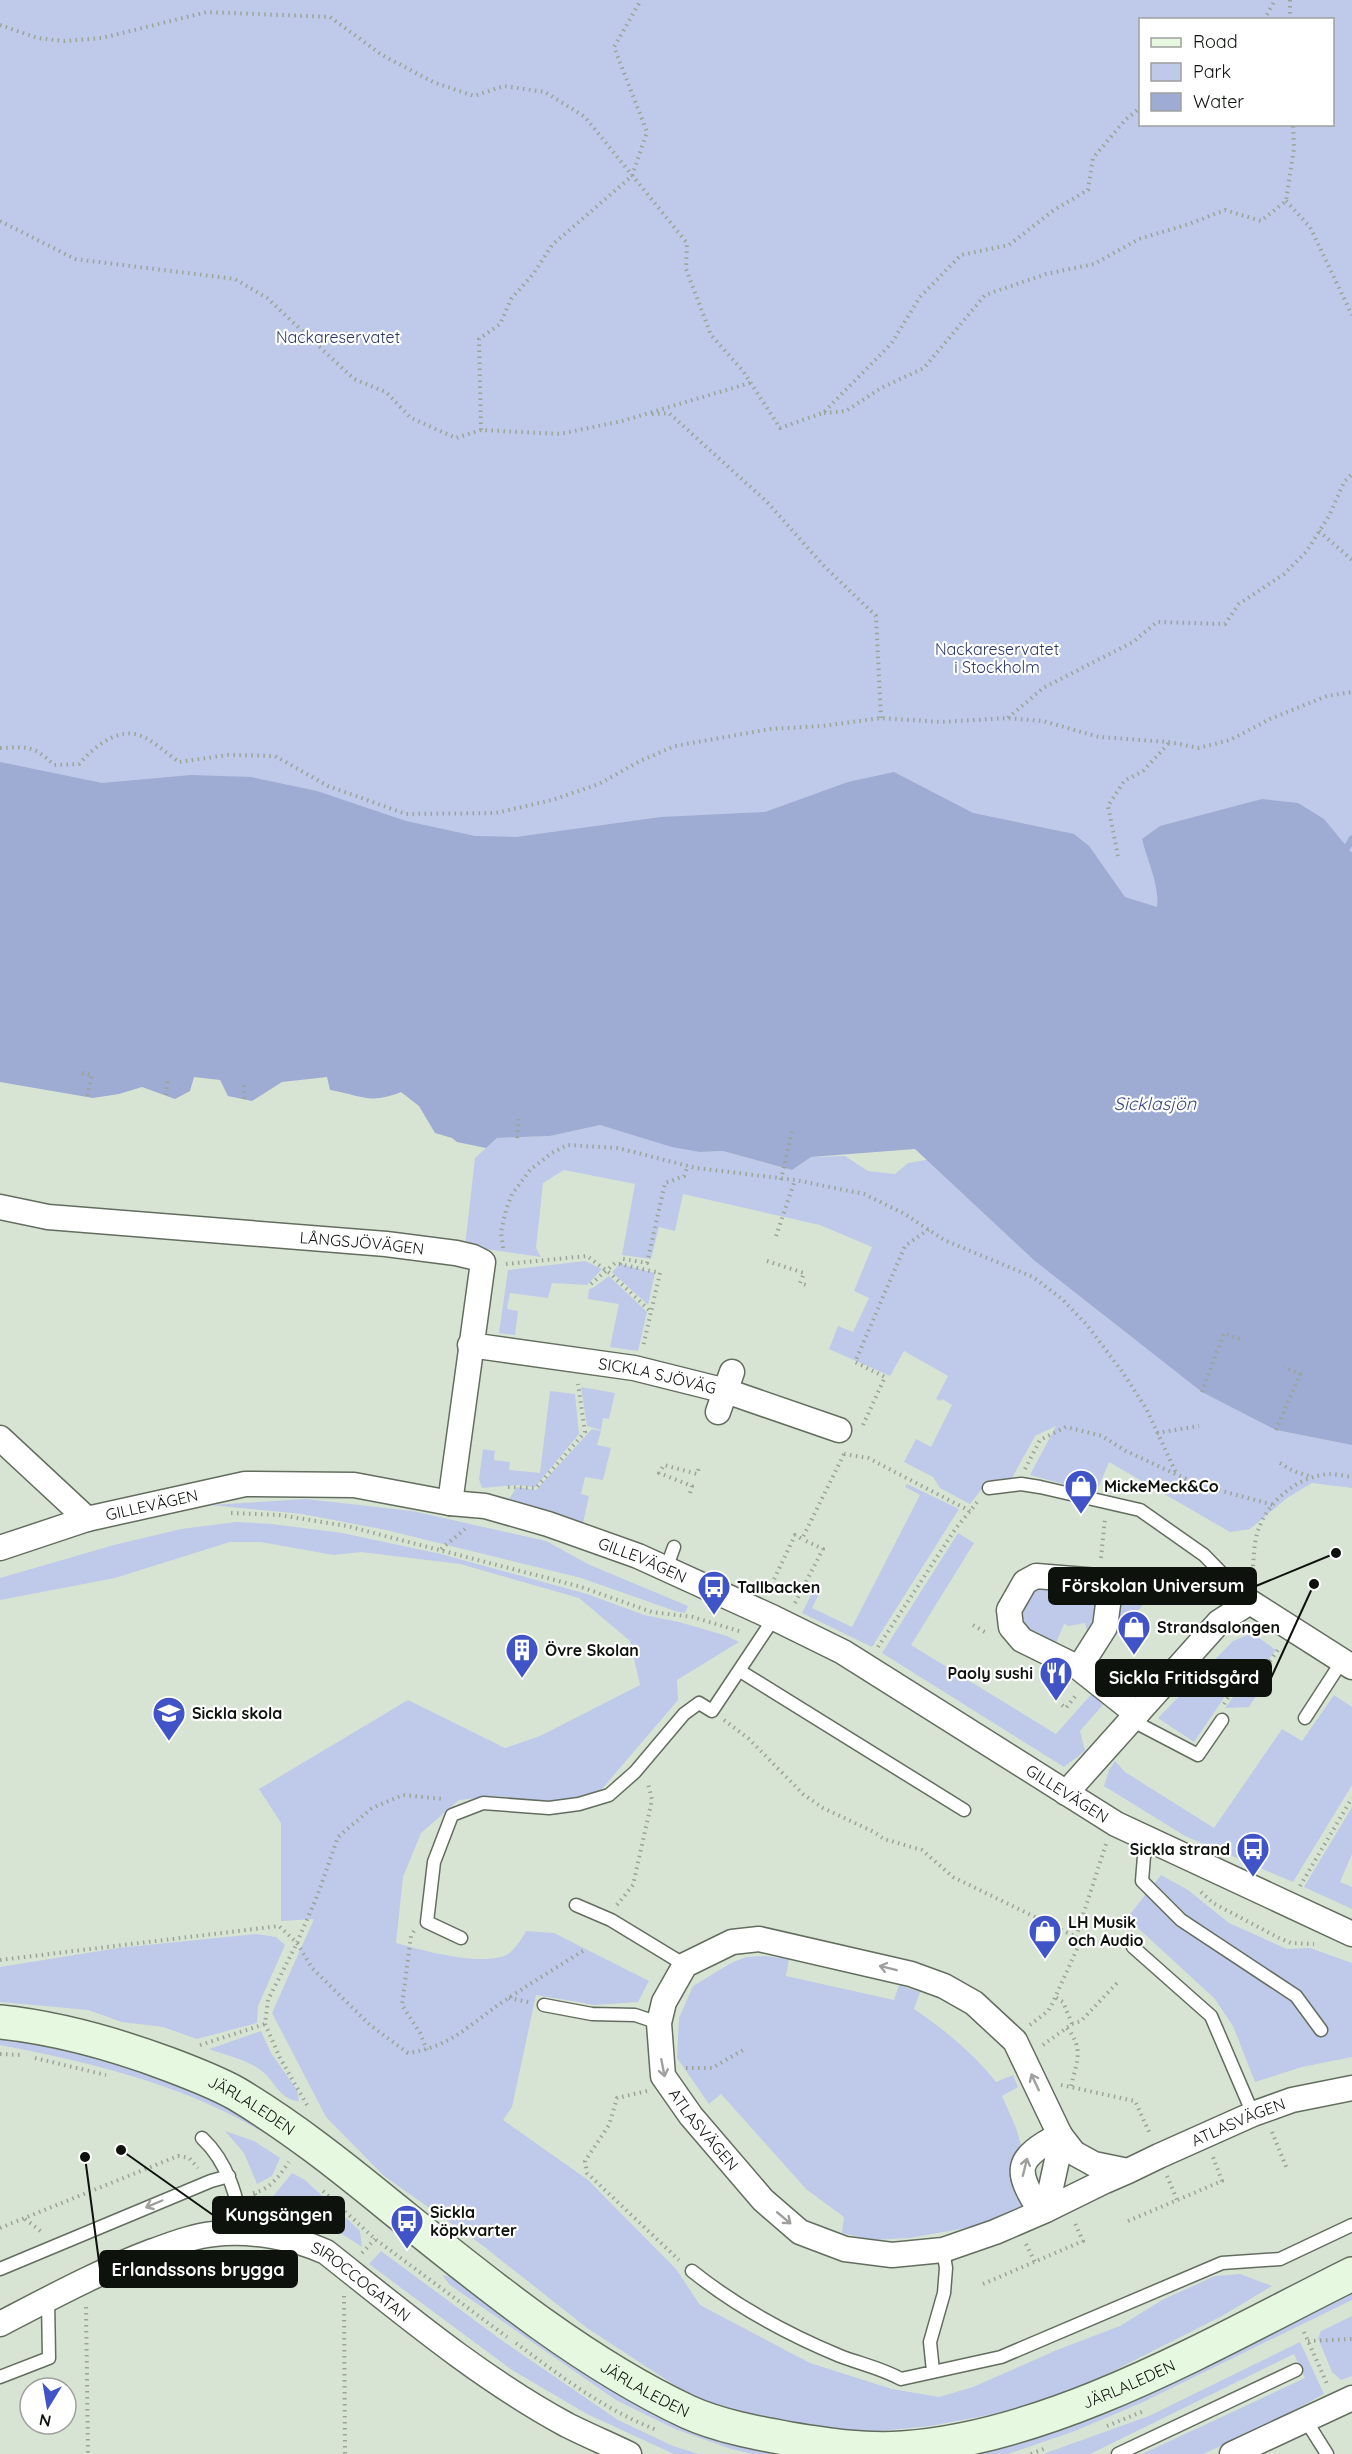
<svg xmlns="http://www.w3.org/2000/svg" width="1352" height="2454" font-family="Quicksand,sans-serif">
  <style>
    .green { fill: #bfc9e9; fill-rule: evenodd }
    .water { fill: #9eabd3 }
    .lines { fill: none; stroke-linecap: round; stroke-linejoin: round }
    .stream { stroke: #9eabd3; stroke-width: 7 }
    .service-casing { stroke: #636d5f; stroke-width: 15 }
    .minor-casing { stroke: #636d5f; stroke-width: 27 }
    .secondary-casing { stroke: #636d5f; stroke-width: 36 }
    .path { stroke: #9ba497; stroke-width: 4; stroke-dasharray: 1.5 4.5; stroke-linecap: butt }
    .service { stroke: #fff; stroke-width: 12 }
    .minor { stroke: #fff; stroke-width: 24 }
    .secondary { stroke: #e7f8e0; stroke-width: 33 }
    .oneway { stroke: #9fa09e }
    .labels { text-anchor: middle; stroke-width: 4.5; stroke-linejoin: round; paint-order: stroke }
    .park-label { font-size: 16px; fill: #293669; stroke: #fff }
    .street-label { font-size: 16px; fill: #0e120d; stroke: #fff }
    .poi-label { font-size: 16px; font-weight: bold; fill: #0e120d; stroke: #fff; text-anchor: start }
    .water-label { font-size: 18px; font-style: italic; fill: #3a487d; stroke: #fff }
    .leader { fill: none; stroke: #0e120d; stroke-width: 2 }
    .callout-dot { fill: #0e120d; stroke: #fff; stroke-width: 2 }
    .callout { fill: #0e120d; stroke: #0e120d; stroke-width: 2 }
    .callout-label { font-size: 18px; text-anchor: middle; font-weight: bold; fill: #fff }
  </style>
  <rect width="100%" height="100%" fill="#d8e4d3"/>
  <!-- green -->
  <path class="green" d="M0,0H1352V1196L0,909ZM1140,20H1332V124H1140Z
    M600,1125L700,1152L723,1151L792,1170L811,1157L845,1156L868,1171L895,1174L908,1163L937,1158L1276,1430L1352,1445V1488L1312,1483L1287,1498L1250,1529L1230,1532L1109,1462L1096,1493L1030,1475L1056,1426L1035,1436L1012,1478L988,1481L970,1504L940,1488L933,1477L904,1462L916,1439L931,1447L952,1405L942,1399L941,1401L936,1399L948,1376L904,1351L890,1376L829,1349L838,1326L853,1332L869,1298L854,1291L872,1247L820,1225L683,1194L675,1231L659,1227L651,1259L622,1255L635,1184L564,1170L543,1183L536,1248L541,1257L465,1246L475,1158L497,1138L550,1136Z
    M585,1261L602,1269L587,1285L552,1283L548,1298L510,1293L507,1309L518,1311L515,1335L499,1333L508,1270Z
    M620,1264L655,1273L648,1305L612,1272Z
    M609,1276L647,1312L638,1351L610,1347L619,1304L588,1299L589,1289L593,1288Z
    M581,1387L615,1393L609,1419L603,1418L601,1430L587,1426Z
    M550,1391L575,1394L579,1434L535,1487L516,1485L482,1488L479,1479L483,1449L495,1451L494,1460L510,1462L509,1470L540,1473Z
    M592,1429L601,1431L597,1445L611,1448L603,1480L585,1477L581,1494L589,1496L583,1523L509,1499L517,1487L536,1490Z
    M907,1484L959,1509L872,1647L802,1613L814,1589L820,1592L812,1608L852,1627L920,1495L905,1487Z
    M306,1499L412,1511L546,1541L590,1565L688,1606L685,1613L675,1611L581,1578L386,1530L302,1514L210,1505Z
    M236,1522L272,1524L342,1533L441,1554L587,1594L644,1615L679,1622L727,1636L739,1642L677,1680L678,1700L601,1790L566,1803L520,1800L498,1796L459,1800L421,1833L403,1877L396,1943C426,1951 470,1964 501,1957C512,1955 521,1940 526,1931L554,1933L649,1981L638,2002L595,2005L536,1995L512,2107L503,2120L588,2180L676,2269L700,2305L810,2363L892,2389L939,2397L973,2387L1057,2350L1120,2326L1162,2300L1215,2276L1240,2274L1272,2286L1222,2316L1048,2404L930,2426L858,2433L752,2419L685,2392L587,2328L482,2245L384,2176L326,2117L272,2013L314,1919L281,1921V1823L259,1789L408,1700L505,1748L540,1736L640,1685L630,1641L579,1598L460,1564L361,1552L334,1555L260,1542H230L115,1578L0,1600V1578L114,1545L181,1529Z
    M958,1533L974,1543L911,1645L1056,1734L1096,1689L1108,1699L1080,1731L1085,1751L1064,1767L882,1653Z
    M1058,1583L1100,1595L1096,1621L1089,1630H1087L1085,1623L1069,1626L1064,1624L1056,1643L1048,1646L1023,1631L1020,1605L1031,1589Z
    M1148,1586L1156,1589L1121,1631L1111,1623C1118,1602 1127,1592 1148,1586Z
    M1252,1633L1276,1650L1259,1672L1226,1695L1194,1742L1158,1718L1233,1641Z
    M1265,1672L1269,1676L1249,1707L1225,1708L1234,1696Z
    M1334,1695L1352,1707V1785L1293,1882L1185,1836L1104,1786L1109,1770L1115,1761L1125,1772L1214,1828L1282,1729L1302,1741Z
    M1352,1807V1854L1340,1882L1352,1887V1909L1304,1887Z
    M1161,1875L1188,1890L1229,1923L1287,1949L1310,1948L1352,1963V2057L1302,2067L1255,2082L1233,2026L1214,1998L1127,1918Z
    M256,1934L276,1937L285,1945L258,2006L257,2023L197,2039L163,2027L122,2022L88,2010L0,2002V1967L118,1948Z
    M765,1956L789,1959L786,1976L894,2000L899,1985L920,1992L914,2009C945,2030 973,2053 996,2082L1013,2075L1018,2087L1002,2096L1016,2128L1021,2145C1006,2171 1008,2182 1022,2207L994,2223L910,2238L871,2240L842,2233L844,2217L806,2189L721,2094L709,2104L677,2058L679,2018L693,1986L731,1963L746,1957Z
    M261,2031L271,2053L297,2090L299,2101C280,2100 276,2083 263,2072C249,2060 225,2055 209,2049Z
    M0,2039C101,2054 203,2082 289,2140L290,2150C206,2090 100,2064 0,2045Z
    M225,2131L254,2141L280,2158L272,2176L257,2184L244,2153Z
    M292,2173L305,2180L360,2231L362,2247C333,2227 303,2212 271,2199Z
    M381,2251L504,2342L618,2420L673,2446L699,2454H674L587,2414L512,2370L369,2264Z
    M442,2275L459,2279L789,2454H753L731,2449L675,2429L616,2400L450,2285Z
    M1352,2291V2300L1141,2403L1075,2431L1008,2454H951Z
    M1352,2316V2376L1341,2380L1332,2372L1318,2338L1321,2331Z
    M1300,2342L1324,2394L1261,2428L1203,2454H1142L1305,2378L1294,2354L1090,2454H1043L1149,2416Z"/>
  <!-- water -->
  <path class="water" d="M0,762L102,783L191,775L251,777L317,791L406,821L475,836L516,837L661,817L765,812L848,782L894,772L973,813L1074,834L1089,846L1125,897L1157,907C1160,886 1147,860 1142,839L1160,826L1262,799L1298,803L1324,819L1352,853V1445L1276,1430L1202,1392L1035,1261L915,1149L811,1157L792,1170L723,1151L700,1152L672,1147L600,1125L550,1136L497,1138L486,1148L457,1142L452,1138L435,1133L419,1106L401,1092C369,1105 361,1095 330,1090L327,1077L282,1082L252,1101L228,1096L220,1080L194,1077L190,1091L175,1099L142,1087L119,1094L93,1098L0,1082Z"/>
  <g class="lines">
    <!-- stream -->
    <path class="stream" d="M1348,846L1352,839"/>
    <!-- service casing -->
    <g class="service-casing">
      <path id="service" d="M989,1488L1021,1484L1040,1487L1140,1510L1204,1555L1250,1602
        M666,1569L674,1547
        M740,1671L964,1810
        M1305,1718L1342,1661
        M1131,1720L1198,1755L1222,1720
        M1152,1841L1144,1856L1142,1881L1181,1920L1296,1996L1321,2030
        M576,1905L611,1920L685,1965
        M461,1938L427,1922L434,1862L452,1815L483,1803L549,1808L579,1804L609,1795L635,1772L684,1714L699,1703L712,1711L774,1618
        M1133,1947L1211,2016L1253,2114
        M544,2005L592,2014L635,2015L659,2023
        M202,2138C229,2163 237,2199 245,2234
        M0,2269L211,2181L229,2176
        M692,2271C737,2307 787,2334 840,2356C861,2364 881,2368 901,2379L1001,2357L1222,2263L1280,2259L1352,2225
        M933,2371L930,2342L944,2293L946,2268L943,2250
        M0,2377L49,2358L48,2299
        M1305,2419L1327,2454
        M1118,2454L1296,2370"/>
    </g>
    <!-- minor casing -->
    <g class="minor-casing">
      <g id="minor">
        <path id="s1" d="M0,1207L48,1217L386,1244L456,1253L473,1257L483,1262L450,1503"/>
        <path id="s2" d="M470,1345L634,1368L726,1391L839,1430"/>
        <path d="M718,1412L732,1372"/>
        <path d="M0,1438L87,1519"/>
        <path id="s3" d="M0,1548L87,1519L245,1484L354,1485L450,1503L485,1506L548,1524L638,1556L774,1618L843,1652L1116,1824L1352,1934"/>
        <path d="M1079,1668L1022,1640L1011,1627L1009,1610L1025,1582L1036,1576L1098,1581L1109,1597L1105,1627L1079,1668L1137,1714"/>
        <path d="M1066,1793L1219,1622L1250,1602L1352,1667"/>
        <path id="s4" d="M1128,2171L1094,2164L1074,2153L1060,2135L1015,2041L974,2003L944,1986L911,1974L759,1939L732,1942L685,1965L664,2002L659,2023L663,2076L691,2116L763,2200L800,2232L845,2249L892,2255L943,2250L995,2232L1046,2210L1105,2181L1128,2171L1159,2156L1253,2114L1292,2100L1352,2088"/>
        <path d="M1046,2210L1057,2160L1060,2135"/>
        <path d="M1041,2212C1014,2170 1014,2159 1060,2135"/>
        <path id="s5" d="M0,2324C50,2298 100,2271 153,2251C173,2244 193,2236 214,2234C251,2230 293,2237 326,2252C403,2313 480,2378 567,2425C587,2435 608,2444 629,2454"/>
        <path d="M1232,2454L1352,2398"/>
      </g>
    </g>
    <!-- secondary casing -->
    <g class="secondary-casing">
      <g id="secondary">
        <path id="s6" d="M0,2022C58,2028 114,2044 168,2064C192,2073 216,2082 237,2094C292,2127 341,2166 390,2206C482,2280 581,2362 688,2412C719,2426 757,2433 790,2439C827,2445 866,2451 903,2448C1056,2437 1217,2341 1352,2274"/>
      </g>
    </g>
    <!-- path -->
    <path class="path" d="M1290,0V20
      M1264,20L1275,0
      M0,25L37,38L64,41L102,38L207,12L330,17L382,55L433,82L474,96L504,86L545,92L585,117L687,243L686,269L711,335L743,371L780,428L823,413L891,344L920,297L961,255L1009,245L1054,210L1088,190L1093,158L1125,120L1140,108
      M1286,201L1310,227L1352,315
      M0,221L75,259L235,279L267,298L354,379L386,392L411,418L456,438L481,430L560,434L622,421L750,383
      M824,413L846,411L881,388L924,368L985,295L1046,274L1094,264L1139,239L1189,224L1225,210L1261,221L1286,201L1294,148L1293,124
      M652,414L669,413L767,502L824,566L876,616L881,718
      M481,430L479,339L500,324L511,299L534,273L552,245L632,176L647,132L614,47L641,0
      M1319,531L1352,560
      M1008,718L1043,688L1133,642L1157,622L1225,624L1239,604L1284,574L1306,552L1329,516L1344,482L1352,474
      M0,748C29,747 33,745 54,765L79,764C92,749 114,730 135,734C150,737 167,754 179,762L228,755L275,756L328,786L406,814L496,813L552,800L599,784L640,761L675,746L770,729L822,726L881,718L942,722L1007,718L1043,721L1099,737L1170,742L1198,748L1230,740L1270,719L1327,696L1352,692
      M1118,856L1108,806L1124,781L1143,771L1169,743
      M82,1073L92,1075L87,1097
      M166,1095L168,1079
      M244,1099V1084
      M517,1138L519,1119
      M781,1180L792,1131
      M776,1236L795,1180
      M503,1248L501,1232L506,1210L512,1194L531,1169L552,1153L567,1145L618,1148L696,1168L795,1180L864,1194L905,1214L944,1240L1033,1277L1062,1299L1087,1325L1121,1370L1146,1408L1177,1475
      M767,1261L804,1273L800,1283L806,1285
      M506,1264L587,1256L611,1274L651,1312L643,1347
      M620,1264L623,1259L647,1263L665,1183L684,1176L688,1165
      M591,1284L615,1263L660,1273L651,1312
      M1202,1392L1224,1333L1242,1340
      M863,1425L885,1377L855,1362L905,1246L929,1229
      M1276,1430L1300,1374L1284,1367
      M1157,1433L1199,1426
      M844,1454L868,1458L970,1511
      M1280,1463L1293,1471L1312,1477
      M1025,1469L1040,1440L1066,1427L1102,1436L1126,1451L1197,1484L1273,1505
      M508,1487L536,1488L585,1432L578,1384
      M690,1493L692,1486L659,1473L664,1465L697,1474L700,1465
      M231,1513L279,1515L347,1526L578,1586L652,1612L693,1617L742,1632
      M441,1549L465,1529
      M1101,1558L1105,1518
      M1252,1578C1254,1563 1253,1542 1259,1528C1269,1500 1299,1476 1329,1474C1336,1474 1345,1476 1352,1477
      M769,1590L795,1535L802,1539L844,1454
      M1131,1590L1142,1584H1153
      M795,1603L823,1549L802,1539
      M973,1625L988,1634
      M878,1647L956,1528L979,1500
      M1263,1671L1280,1647
      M1224,1704L1229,1696L1263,1671L1270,1673
      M1062,1705L1066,1708L1077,1694
      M724,1720L749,1739L803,1794L823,1808L874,1832L884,1839L922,1850L953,1877L1076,1937L1079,1942L1078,1947L1052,2004L1048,2011L1030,2025
      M1300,1886L1352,1798
      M1201,1892L1213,1903L1279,1938L1291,1943L1314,1944
      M617,1905L633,1885L652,1800L648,1783
      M414,1931L411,1936L402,2005L420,2033L427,2050
      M1076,1937L1106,1844
      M0,1960L279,1926L297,1943L312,1968L370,2025L408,2053C451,2047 470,2024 504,2001C531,1983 559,1966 586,1949
      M509,1998L528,2002
      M1072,2024L1081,2021L1117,1983
      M1067,2028C1085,2050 1076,2062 1071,2087
      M200,2045L265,2024
      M1043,2045L1072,2024L1063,2002L1055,1997
      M0,2054L21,2055
      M35,2058L106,2075
      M686,2068H712L743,2050
      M1061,2085L1135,2101L1150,2134
      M647,2091L617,2098L609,2125L585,2161L587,2173L679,2260
      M307,2105L280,2058L265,2024L268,2000L297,1943L318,1894L338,1837L372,1808L403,1795L443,1799
      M1272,2132L1287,2169
      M1167,2176L1177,2200
      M323,2191L375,2239L507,2337
      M253,2193C271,2189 279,2176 289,2162
      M255,2194L263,2206L269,2211
      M25,2219L43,2233
      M1128,2221L1222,2181L1213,2157
      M0,2228L178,2156L189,2158L198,2168
      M1026,2244L1035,2262
      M362,2253L375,2239
      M983,2284L1083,2241L1074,2221
      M344,2296L345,2454
      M86,2307L88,2454
      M1304,2332L1328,2386
      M1308,2341L1352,2339
      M516,2343C559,2375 606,2411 657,2430
      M1107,2426L1144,2411
      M1031,2454L1046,2448"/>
    <!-- service -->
    <use href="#service" class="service"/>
    <!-- minor -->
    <use href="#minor" class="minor"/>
    <!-- secondary -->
    <use href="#secondary" class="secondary"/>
  </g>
  <!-- one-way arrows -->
  <defs><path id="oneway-shaft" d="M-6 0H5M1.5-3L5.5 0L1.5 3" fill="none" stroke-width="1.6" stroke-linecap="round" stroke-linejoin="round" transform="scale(1.5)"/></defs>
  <g class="oneway">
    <use href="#oneway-shaft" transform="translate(888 1968) rotate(-166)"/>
    <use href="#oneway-shaft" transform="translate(663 2068) rotate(79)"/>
    <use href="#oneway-shaft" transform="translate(1035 2082) rotate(-115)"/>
    <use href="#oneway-shaft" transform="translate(1025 2167) rotate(-76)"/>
    <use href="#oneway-shaft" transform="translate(154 2204) rotate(157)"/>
    <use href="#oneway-shaft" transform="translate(784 2218) rotate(40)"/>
  </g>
  <!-- icons -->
  <defs>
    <g id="shop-pin" transform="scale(1.725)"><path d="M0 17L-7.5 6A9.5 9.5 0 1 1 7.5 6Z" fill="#4054c7" stroke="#fff"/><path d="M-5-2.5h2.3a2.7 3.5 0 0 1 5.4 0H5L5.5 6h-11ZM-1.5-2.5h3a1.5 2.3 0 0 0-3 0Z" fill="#fff"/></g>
    <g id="bus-pin" transform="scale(1.725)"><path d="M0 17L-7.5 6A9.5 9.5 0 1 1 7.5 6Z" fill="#4054c7" stroke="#fff"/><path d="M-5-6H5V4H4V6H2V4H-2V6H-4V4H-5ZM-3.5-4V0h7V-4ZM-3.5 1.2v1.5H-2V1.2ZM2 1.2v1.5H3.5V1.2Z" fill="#fff"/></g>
    <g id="building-pin" transform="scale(1.725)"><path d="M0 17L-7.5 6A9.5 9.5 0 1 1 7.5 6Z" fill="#4054c7" stroke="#fff"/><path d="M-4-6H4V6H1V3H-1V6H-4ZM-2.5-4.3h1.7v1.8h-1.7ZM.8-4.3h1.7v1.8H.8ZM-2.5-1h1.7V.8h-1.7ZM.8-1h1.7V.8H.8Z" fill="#fff"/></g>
    <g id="restaurant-pin" transform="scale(1.725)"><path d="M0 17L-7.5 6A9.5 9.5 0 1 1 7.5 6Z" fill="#4054c7" stroke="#fff"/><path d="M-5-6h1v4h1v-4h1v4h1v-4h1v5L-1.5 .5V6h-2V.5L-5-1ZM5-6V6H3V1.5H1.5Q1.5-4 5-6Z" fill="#fff"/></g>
    <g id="school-pin" transform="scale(1.725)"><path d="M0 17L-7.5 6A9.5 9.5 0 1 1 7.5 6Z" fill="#4054c7" stroke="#fff"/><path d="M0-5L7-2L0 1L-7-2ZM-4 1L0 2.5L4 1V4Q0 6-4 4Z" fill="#fff"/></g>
  </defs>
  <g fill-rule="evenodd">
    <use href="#shop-pin" x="1081" y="1486"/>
    <use href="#bus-pin" x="714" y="1587"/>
    <use href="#shop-pin" x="1134" y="1627"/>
    <use href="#building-pin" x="522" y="1650"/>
    <use href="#restaurant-pin" x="1056" y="1673"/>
    <use href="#school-pin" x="169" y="1713"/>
    <use href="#bus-pin" x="1253" y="1849"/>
    <use href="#shop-pin" x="1045" y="1931"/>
    <use href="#bus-pin" x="407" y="2221"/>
  </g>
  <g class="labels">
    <!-- park labels -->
    <g class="park-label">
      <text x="338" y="343">Nackareservatet</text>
      <text x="997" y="655">Nackareservatet<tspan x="997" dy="18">i Stockholm</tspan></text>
    </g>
    <!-- street labels -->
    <g class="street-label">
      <text dy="6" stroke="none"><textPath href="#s1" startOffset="364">LÅNGSJÖVÄGEN</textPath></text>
      <text dy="6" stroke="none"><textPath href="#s2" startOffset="190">SICKLA SJÖVÄG</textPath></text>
      <text dy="6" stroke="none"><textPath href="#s3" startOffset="158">GILLEVÄGEN</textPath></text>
      <text dy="6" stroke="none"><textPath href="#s3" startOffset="662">GILLEVÄGEN</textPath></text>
      <text dy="6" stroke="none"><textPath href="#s3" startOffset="1148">GILLEVÄGEN</textPath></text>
      <text dy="6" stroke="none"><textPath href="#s6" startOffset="267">JÄRLALEDEN</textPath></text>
      <text dy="6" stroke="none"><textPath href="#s4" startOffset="1340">ATLASVÄGEN</textPath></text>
      <text dy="6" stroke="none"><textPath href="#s4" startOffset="730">ATLASVÄGEN</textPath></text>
      <text dy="6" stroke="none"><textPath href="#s5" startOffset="393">SIROCCOGATAN</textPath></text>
      <text dy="6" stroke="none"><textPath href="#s6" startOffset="1257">JÄRLALEDEN</textPath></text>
      <text dy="6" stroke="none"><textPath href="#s6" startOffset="753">JÄRLALEDEN</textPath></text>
    </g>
    <!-- poi labels -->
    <g class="poi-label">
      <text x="1104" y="1492">MickeMeck&amp;Co</text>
      <text x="737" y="1593">Tallbacken</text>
      <text x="1157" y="1633">Strandsalongen</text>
      <text x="545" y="1656">Övre Skolan</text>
      <text x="1033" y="1679" text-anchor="end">Paoly sushi</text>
      <text x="192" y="1719">Sickla skola</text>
      <text x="1230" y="1855" text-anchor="end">Sickla strand</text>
      <text x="1068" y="1928">LH Musik<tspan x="1068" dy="18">och Audio</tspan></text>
      <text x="430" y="2218">Sickla<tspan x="430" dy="18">köpkvarter</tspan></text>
    </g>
    <!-- water labels -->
    <g class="water-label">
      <text x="1155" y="1110">Sicklasjön</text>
    </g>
  </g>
  <!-- callouts -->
  <path class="leader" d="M1336 1553L1256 1586M1314 1584L1271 1678M121 2150L213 2215M85 2157L100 2269"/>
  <g class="callout-dot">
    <circle cx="1336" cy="1553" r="6"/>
    <circle cx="1314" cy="1584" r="6"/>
    <circle cx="121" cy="2150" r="6"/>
    <circle cx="85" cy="2157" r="6"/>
  </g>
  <g class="callout">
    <rect x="1049" y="1568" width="207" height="36" rx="6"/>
    <rect x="1096" y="1660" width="175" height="36" rx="6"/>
    <rect x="213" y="2197" width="131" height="36" rx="6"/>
    <rect x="100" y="2251" width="197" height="36" rx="6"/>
  </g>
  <g class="callout-label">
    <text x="1153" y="1592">Förskolan Universum</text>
    <text x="1184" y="1684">Sickla Fritidsgård</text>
    <text x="279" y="2221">Kungsängen</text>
    <text x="198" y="2276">Erlandssons brygga</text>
  </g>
  <!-- legend -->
  <rect x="1139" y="18" width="195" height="108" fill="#ffffff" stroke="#9fa09e" stroke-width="1.5"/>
  <rect x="1151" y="38" width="30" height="9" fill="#e7f8e0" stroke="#9fa09e" stroke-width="1.5"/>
  <text x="1193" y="48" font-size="18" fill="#0e120d">Road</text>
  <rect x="1151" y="63" width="30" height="18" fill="#bfc9e9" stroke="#9fa09e" stroke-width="1.5"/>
  <text x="1193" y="78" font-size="18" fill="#0e120d">Park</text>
  <rect x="1151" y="93" width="30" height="18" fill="#9eabd3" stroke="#9fa09e" stroke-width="1.5"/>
  <text x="1193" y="108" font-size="18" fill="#0e120d">Water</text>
  <!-- north arrow -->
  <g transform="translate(48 2406) rotate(191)"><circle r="28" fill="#ffffff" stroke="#9fa09e" stroke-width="1.5"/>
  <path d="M0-4.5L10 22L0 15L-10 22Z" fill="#4054c7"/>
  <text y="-9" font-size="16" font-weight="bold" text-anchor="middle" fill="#0e120d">N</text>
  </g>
</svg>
